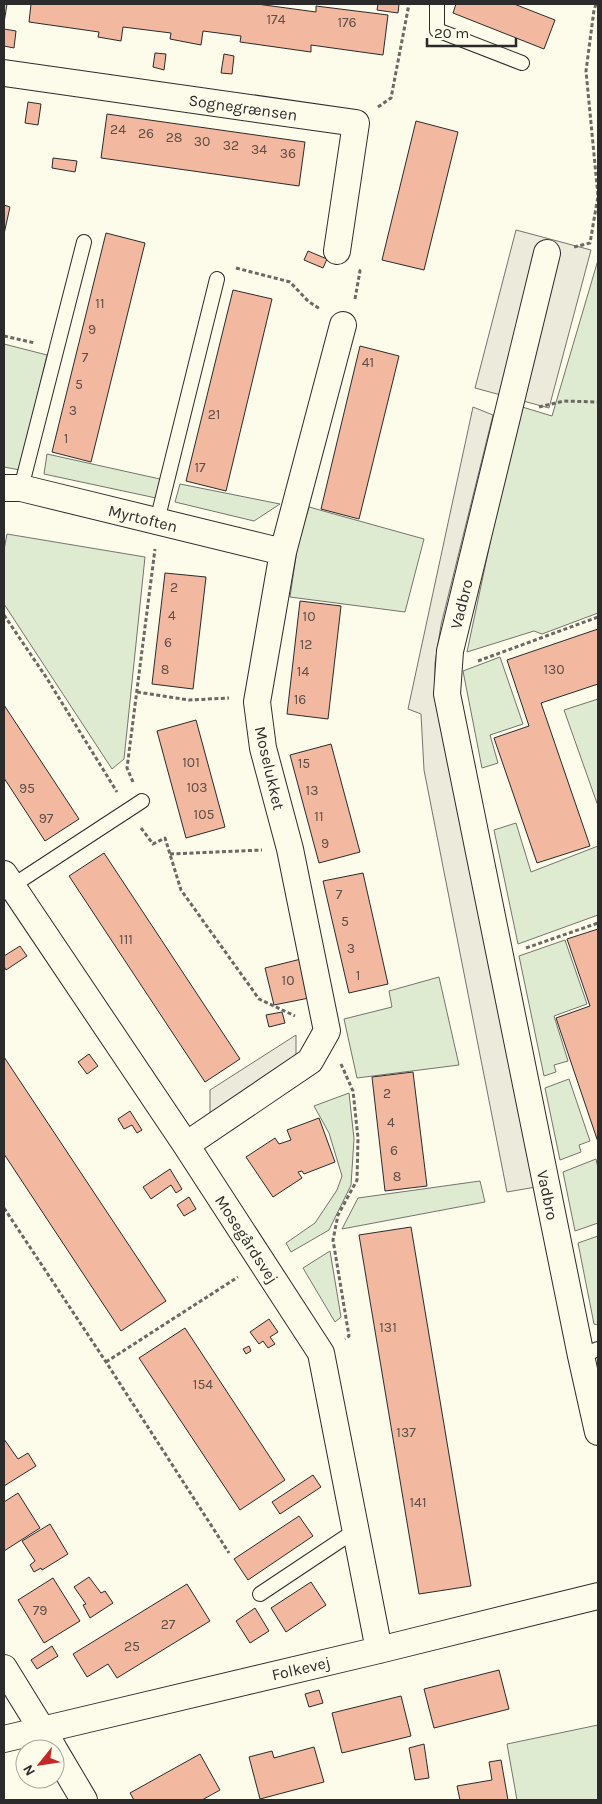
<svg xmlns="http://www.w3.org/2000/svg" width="602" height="1804" font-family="Karla,sans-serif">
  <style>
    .green { fill: #deebd1; stroke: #74746e }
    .parking { fill: #eceadb; stroke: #74746e }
    .building { fill: #f2b8a0; stroke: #2b2b2b }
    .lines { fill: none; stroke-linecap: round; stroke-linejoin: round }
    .service-casing { stroke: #2b2b2b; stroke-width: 16 }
    .minor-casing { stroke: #2b2b2b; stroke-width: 28 }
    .path { stroke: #6a6964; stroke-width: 3; stroke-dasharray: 4 2.5; stroke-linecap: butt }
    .service { stroke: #fdfbea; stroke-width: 14 }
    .minor { stroke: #fdfbea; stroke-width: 26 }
    .labels { text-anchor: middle; stroke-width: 4; stroke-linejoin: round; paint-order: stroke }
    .number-label { font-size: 14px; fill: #5d4e48 }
    .street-label { font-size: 16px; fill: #2b2b2b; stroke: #fdfbea }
  </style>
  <rect width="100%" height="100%" fill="#fdfbea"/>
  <!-- green -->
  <path class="green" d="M598,260V613L542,634L534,631L467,652L519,406L552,416Z
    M4,344L47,355L20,470L4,467Z
    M47,454L160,479L156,498L44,474Z
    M180,484L280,504L254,521L175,502Z
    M309,507L424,539L405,612L290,597L298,543Z
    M7,534L145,557L124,759L112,769L4,604V550Z
    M500,657L523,724L490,735L498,763L482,768L463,671Z
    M598,699V806L564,710Z
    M516,823L531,872L598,846V915L518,944L494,830Z
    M565,940L587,1004L554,1016L568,1061L554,1065L556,1072L544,1076L519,956Z
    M439,977L459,1065L357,1078L344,1019L392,1007L389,991Z
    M569,1079L590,1141L579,1145L581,1152L560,1160L545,1088Z
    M349,1093L354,1139L351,1185L329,1230L291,1252L286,1243L315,1223L337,1190L342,1176L329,1133L314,1106Z
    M596,1159L598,1168V1223L575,1231L563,1172Z
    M480,1181L485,1202L342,1229L358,1198Z
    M598,1236V1325L594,1324L578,1243Z
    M330,1251L341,1317L335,1322L303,1268Z
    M598,1725V1800H517L507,1744Z"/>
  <!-- parking -->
  <path class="parking" d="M516,230L591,250L549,408L475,388Z
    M473,407L493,415L441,625L435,663V689L536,1187L507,1192L424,770L421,714L408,709Z
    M296,1035V1059L210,1115V1090Z"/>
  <!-- building -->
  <path class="building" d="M4,4H7L4,23Z
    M31,4H257L316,12V6L388,15L383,55L311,45V52L240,42L241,36L203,31L201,45L170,39L171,33L123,27L121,41L98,37L99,32L29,22Z
    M378,4H399L398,13L377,10Z
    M456,4H514L555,20L544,49L453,13Z
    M4,29L16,31L14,48L4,46Z
    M155,53L166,54L164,70L153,67Z
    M224,54L234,56L232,74L221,73Z
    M28,102L41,104L38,125L25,123Z
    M107,114L305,142L299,186L101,158Z
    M416,121L458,132L424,270L382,260Z
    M53,158L77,161L75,172L52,168Z
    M4,205L10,207L4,234Z
    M106,233L145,243L91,462L52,452Z
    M308,251L327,259L323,268L304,260Z
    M233,290L272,299L226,491L186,481Z
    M360,346L399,356L359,519L321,509Z
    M165,573L206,577L193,689L152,684Z
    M300,601L341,606L328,719L287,714Z
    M598,629V684L541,703L590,846L537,863L494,738L529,726L507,660Z
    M4,705L79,819L45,841L4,778Z
    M196,720L225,827L186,838L157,731Z
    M331,744L360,852L319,863L290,755Z
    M104,853L240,1059L205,1082L69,876Z
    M363,873L388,984L349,993L323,881Z
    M598,929V1142L556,1018L590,1006L567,939Z
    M20,946L27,956L6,970L4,966V956Z
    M305,958L314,997L274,1005L265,968Z
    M282,1012L285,1023L269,1027L266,1015Z
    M89,1054L98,1066L87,1074L78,1062Z
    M4,1057L166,1301L121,1331L4,1154Z
    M413,1072L427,1186L385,1191L372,1077Z
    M130,1111L142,1130L137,1133L132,1125L124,1129L118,1119Z
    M319,1118L335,1162L304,1174L302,1171L298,1172L302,1178L273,1197L246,1157L275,1138L279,1144L291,1140L287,1130Z
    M170,1169L182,1189L176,1193L171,1185L151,1199L143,1187Z
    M189,1197L196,1209L184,1216L177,1205Z
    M411,1227L471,1586L419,1594L359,1235Z
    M269,1319L278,1332L270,1337L275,1344L268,1348L263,1341L259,1344L250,1332Z
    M185,1328L285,1480L240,1510L139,1358Z
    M249,1346L251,1351L246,1354L243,1349Z
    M4,1439L18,1459L28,1453L36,1466L4,1486Z
    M313,1475L321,1487L280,1514L272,1502Z
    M18,1493L40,1528L4,1551V1502Z
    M299,1516L313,1536L248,1580L234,1559Z
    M50,1524L68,1554L42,1570L41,1568L34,1572L30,1565L35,1561L22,1541Z
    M89,1577L101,1593L105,1591L113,1603L90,1618L83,1605L86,1604L74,1587Z
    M53,1578L80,1621L44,1643L18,1600Z
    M311,1582L326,1605L286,1632L271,1608Z
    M187,1584L210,1621L117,1678L108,1664L87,1677L73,1654Z
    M255,1608L269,1631L250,1643L236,1621Z
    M52,1646L58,1656L37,1669L31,1660Z
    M499,1670L509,1709L434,1728L424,1689Z
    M319,1690L323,1703L309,1707L305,1694Z
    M401,1696L411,1736L342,1753L332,1713Z
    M424,1744L429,1778L415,1780L409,1748Z
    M314,1747L324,1782L260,1799L249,1757L272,1751L274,1758Z
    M200,1754L220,1790L202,1800H134L130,1793Z
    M501,1760L508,1800H460L457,1786L492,1780L489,1762Z"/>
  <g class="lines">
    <!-- service casing -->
    <g class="service-casing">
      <path id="service" d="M437,4V30L522,63
        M21,488L84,242
        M157,521L217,279
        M12,886L142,801
        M581,1356L598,1349
        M260,1594L356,1530"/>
    </g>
    <!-- minor casing -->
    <g class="minor-casing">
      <path id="minor" d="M4,73L356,123L337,251
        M547,253L450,651L447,694L581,1356L598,1432
        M4,488H21L283,552
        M4,874L186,1145L321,1353L379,1650
        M186,1145L310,1061L327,1031L290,849L263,748L257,702L283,552L343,325
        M4,1668L54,1749
        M4,1739L379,1650L598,1596
        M55,1751L84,1800"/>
    </g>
    <!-- path -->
    <path class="path" d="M378,107L391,98L409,4
      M574,247L590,243L598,196L586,71L594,10L596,4
      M236,268L290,282L308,301L320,309
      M355,299L360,271L358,269
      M4,336L35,343
      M539,407L564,401L598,402
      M4,615L46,677L117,792
      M478,661L598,617
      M137,692L189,700L229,698
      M133,782L127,768L155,549
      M141,828L153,844L165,838L181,890L259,999L295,1016
      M170,854L262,850
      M526,948L598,923
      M341,1064L353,1091L358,1138L357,1180L338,1215L333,1240L349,1336L345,1339
      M4,1208L106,1362L229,1553
      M106,1362L238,1277"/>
    <!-- service -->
    <use href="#service" class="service"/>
    <!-- minor -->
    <use href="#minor" class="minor"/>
  </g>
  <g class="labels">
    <!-- number labels -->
    <g class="number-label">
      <text x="276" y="24">174</text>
      <text x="347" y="27">176</text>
      <text x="118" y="134">24</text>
      <text x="146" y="138">26</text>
      <text x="174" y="142">28</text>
      <text x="202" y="146">30</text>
      <text x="231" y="150">32</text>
      <text x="259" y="154">34</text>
      <text x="288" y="158">36</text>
      <text x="100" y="308">11</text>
      <text x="92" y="334">9</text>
      <text x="85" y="362">7</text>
      <text x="368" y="367">41</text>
      <text x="79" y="389">5</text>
      <text x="73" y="415">3</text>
      <text x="214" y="419">21</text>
      <text x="66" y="443">1</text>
      <text x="200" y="472">17</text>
      <text x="174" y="592">2</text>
      <text x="172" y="620">4</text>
      <text x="309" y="621">10</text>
      <text x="168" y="647">6</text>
      <text x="306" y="649">12</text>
      <text x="165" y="674">8</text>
      <text x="554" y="674">130</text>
      <text x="303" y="676">14</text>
      <text x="300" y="704">16</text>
      <text x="191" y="767">101</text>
      <text x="304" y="768">15</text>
      <text x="197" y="792">103</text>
      <text x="27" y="793">95</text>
      <text x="312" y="795">13</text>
      <text x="204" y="819">105</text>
      <text x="319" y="821">11</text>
      <text x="46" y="823">97</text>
      <text x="325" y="848">9</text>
      <text x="339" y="899">7</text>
      <text x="345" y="926">5</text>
      <text x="126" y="944">111</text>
      <text x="351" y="953">3</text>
      <text x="358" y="980">1</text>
      <text x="288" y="985">10</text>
      <text x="387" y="1098">2</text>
      <text x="391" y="1127">4</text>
      <text x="394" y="1155">6</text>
      <text x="397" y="1181">8</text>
      <text x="388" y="1332">131</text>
      <text x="203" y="1389">154</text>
      <text x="406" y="1437">137</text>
      <text x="418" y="1507">141</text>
      <text x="40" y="1615">79</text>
      <text x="168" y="1629">27</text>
      <text x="132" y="1651">25</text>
    </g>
    <!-- street labels -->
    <g class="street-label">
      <text transform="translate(243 107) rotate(8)" y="6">Sognegrænsen</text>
      <text transform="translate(143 518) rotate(14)" y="6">Myrtoften</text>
      <text transform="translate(461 604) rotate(-76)" y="6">Vadbro</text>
      <text transform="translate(270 768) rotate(77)" y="6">Moselukket</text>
      <text transform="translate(548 1195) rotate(78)" y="6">Vadbro</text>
      <text transform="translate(247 1239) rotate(57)" y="6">Mosegårdsvej</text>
      <text transform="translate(301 1668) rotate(-13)" y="6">Folkevej</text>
    </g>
  </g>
  <!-- border -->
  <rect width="602" height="1804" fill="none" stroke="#2b2b2b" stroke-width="10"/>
  <!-- north arrow -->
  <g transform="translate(40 1764) rotate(240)"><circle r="24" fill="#fdfbea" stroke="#a9a89e"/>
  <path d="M0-4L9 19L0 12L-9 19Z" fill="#c62828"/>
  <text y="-8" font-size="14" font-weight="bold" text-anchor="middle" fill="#2b2b2b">N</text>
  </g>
  <!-- scale -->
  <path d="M427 38v8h89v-8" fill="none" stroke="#2b2b2b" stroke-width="2.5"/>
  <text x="434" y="38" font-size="15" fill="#2b2b2b" stroke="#fdfbea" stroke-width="4" paint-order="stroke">20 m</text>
</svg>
